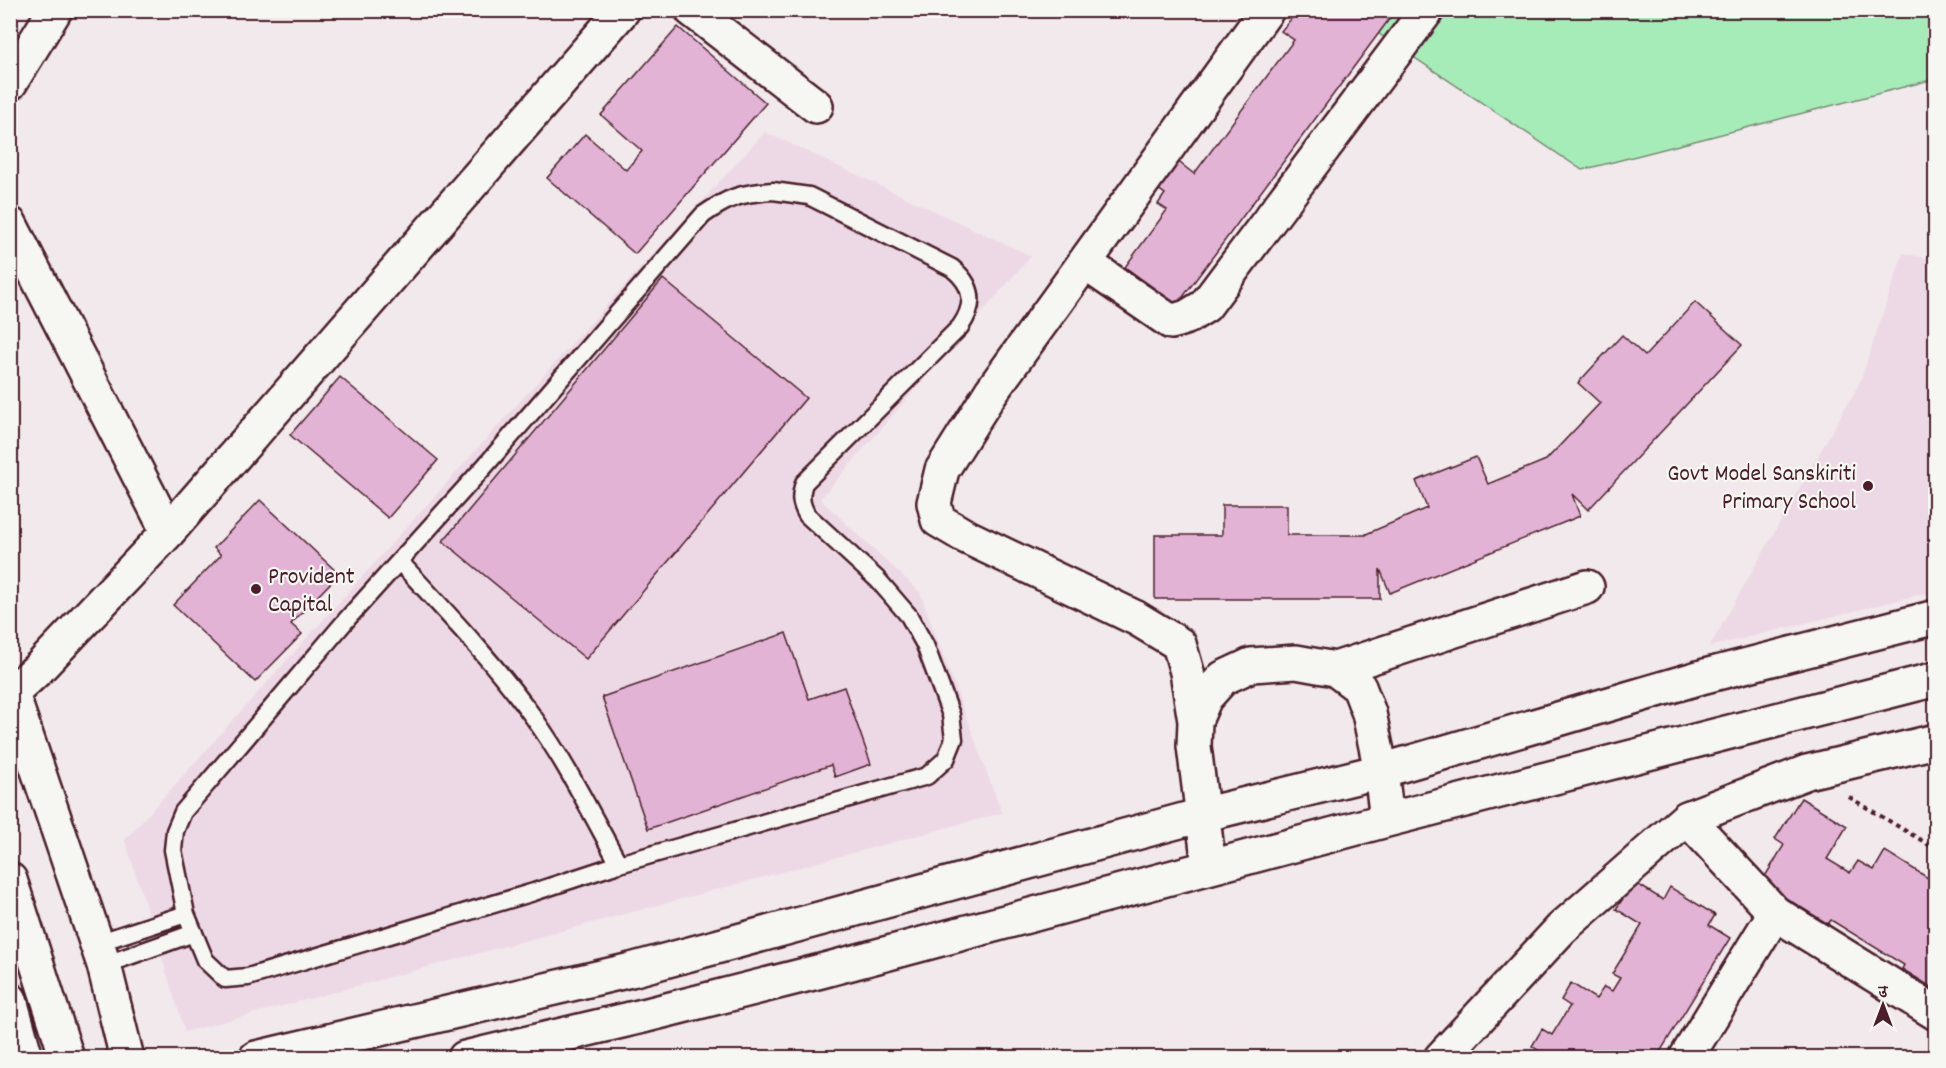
<svg xmlns="http://www.w3.org/2000/svg" width="1946" height="1068" font-family="Dekko,'Playpen Sans Deva',sans-serif">
  <style>
    .built { fill: #edd9e5 }
    .green { fill: #a6ecb9; stroke: #788672; stroke-width: 1.5 }
    .building { fill: #e2b3d4; stroke: #4a1f2b; stroke-width: 1.5 }
    .lines { fill: none; stroke-linecap: round; stroke-linejoin: round }
    .lane-casing { stroke: #4a1f2b; stroke-width: 21 }
    .street-casing { stroke: #4a1f2b; stroke-width: 38 }
    .secondary-casing { stroke: #4a1f2b; stroke-width: 38 }
    .path { stroke: #4a1f2b; stroke-width: 4; stroke-dasharray: 4.5 4.5; stroke-linecap: butt }
    .lane { stroke: #f6f6f2; stroke-width: 16 }
    .street { stroke: #f6f6f2; stroke-width: 33 }
    .secondary { stroke: #f6f6f2; stroke-width: 33 }
    .poi-dot { fill: #4a1f2b; stroke: #f6f6f2; stroke-width: 2 }
    .labels { text-anchor: middle; stroke-width: 4.5; stroke-linejoin: round; paint-order: stroke }
    .poi-label { font-size: 24px; fill: #4a1f2b; stroke: #f6f6f2; text-anchor: end }
  </style>
  <rect width="100%" height="100%" fill="#f2e9ec"/>
  <filter id="ink" filterUnits="userSpaceOnUse"><feTurbulence type="fractalNoise" baseFrequency=".0167" numOctaves="2"/><feDisplacementMap in="SourceGraphic" scale="12" xChannelSelector="R" yChannelSelector="G"/><feConvolveMatrix kernelMatrix="1 2 1 2 8 2 1 2 1" color-interpolation-filters="sRGB"/></filter>
  <g filter="url(#ink)">
    <!-- built -->
    <path class="built" d="M765,132L1031,256L820,499L920,592L1002,813L185,1032L125,840L633,276Z
      M1903,253L1935,260V591L1709,647L1860,382Z"/>
    <!-- green -->
    <path class="green" d="M1345,11H1935V79L1582,170Z"/>
    <!-- building -->
    <path class="building" d="M1282,10H1396L1177,305L1125,267L1167,210L1158,204L1165,194L1154,186L1175,159L1194,174L1294,40L1281,31L1291,19Z
      M678,27L766,103L635,254L547,178L585,134L626,170L642,151L601,115Z
      M663,279L806,398L586,659L443,541Z
      M1695,302L1742,345L1588,510L1572,494L1580,516L1390,593L1380,569V599H1155V535H1222V505H1287V535H1366V534L1427,508L1416,481L1476,457L1488,484L1546,460L1600,403L1578,383L1622,335L1645,356Z
      M340,377L438,460L388,518L290,435Z
      M260,500L339,574L291,624L302,634L255,682L173,605L221,555L214,548Z
      M786,633L809,699L844,687L871,764L835,777L831,765L648,829L602,697Z
      M1801,798L1847,826L1827,859L1850,873L1858,861L1874,870L1885,851L1936,883V990L1902,969L1904,965L1831,920L1828,924L1761,883L1784,845L1775,839Z
      M1634,882L1663,900L1670,887L1715,915L1709,925L1730,938L1657,1057L1653,1054L1651,1058H1550L1532,1046L1542,1029L1552,1035L1570,1006L1561,1000L1571,983L1596,999L1604,987L1612,991L1620,978L1612,974L1642,925L1616,909Z"/>
    <g class="lines">
      <!-- lane casing -->
      <g class="lane-casing">
        <path id="lane" d="M773,191L809,196L952,268C974,286 976,304 960,327L804,483C800,496 800,503 807,515L878,580L909,616L925,645L951,715L954,739L946,759L927,776L619,864L534,892L248,977L225,979L205,960L186,914L173,850L175,831L183,812L348,618L485,466L703,215C729,197 741,193 773,191Z
          M400,562C446,612 494,662 534,718C567,764 592,815 619,864
          M97,943L186,914
          M104,965L194,933"/>
      </g>
      <!-- street casing -->
      <g class="street-casing">
        <path id="street" d="M692,10L816,106
          M10,83L55,10
          M10,224L168,532
          M1085,263L1171,322L1187,317L1205,306L1427,10
          M1335,669L1587,587
          M10,688L104,965L127,1058
          M12,693L38,669L168,532L623,10
          M1195,721L1187,672L1179,644L1136,618L965,536L938,520L934,503L942,470L991,392L1267,10
          M1687,818L1775,913L1936,1013
          M1209,866L1194,746L1195,721L1205,698L1223,678L1251,665L1296,662L1335,669L1359,687L1369,713L1381,771L1387,820
          M256,1058L631,970L1202,815L1381,771L1705,676L1936,617
          M465,1058L643,1016L821,971L1387,820L1936,679
          M1441,1058L1562,928L1687,818L1807,772L1936,741
          M1686,1058L1775,913"/>
      </g>
      <!-- secondary casing -->
      <g class="secondary-casing">
        <path id="secondary" d="M10,880L67,1058
          M10,1000L26,1058"/>
      </g>
      <!-- path -->
      <path class="path" d="M1849,797L1936,849"/>
      <!-- lane -->
      <use href="#lane" class="lane"/>
      <!-- street -->
      <use href="#street" class="street"/>
      <!-- secondary -->
      <use href="#secondary" class="secondary"/>
    </g>
  </g>
  <!-- markers -->
  <g class="poi-dot">
    <circle cx="1868" cy="486" r="6"/>
    <circle cx="256" cy="589" r="6"/>
  </g>
  <g class="labels">
    <!-- poi labels -->
    <g class="poi-label">
      <text x="1856" y="480">Govt Model Sanskiriti<tspan x="1856" dy="28">Primary School</tspan></text>
      <text x="268" y="583" text-anchor="start">Provident<tspan x="268" dy="28">Capital</tspan></text>
    </g>
  </g>
  <!-- margin -->
  <rect width="1946" height="1068" fill="none" stroke="#f6f6f2" stroke-width="36"/>
  <rect x="18" y="18" width="1910" height="1032" fill="none" stroke="#4a1f2b" stroke-width="2" filter="url(#ink)"/>
  <!-- north arrow -->
  <g transform="translate(1883 1005)" stroke="#f6f6f2" stroke-width="4.5" paint-order="stroke">
  <path d="M0-4.5L10 22L0 15L-10 22Z" fill="#4a1f2b"/>
  <text y="-9" font-size="16" font-weight="bold" text-anchor="middle" fill="#4a1f2b">उ</text>
  </g>
</svg>
